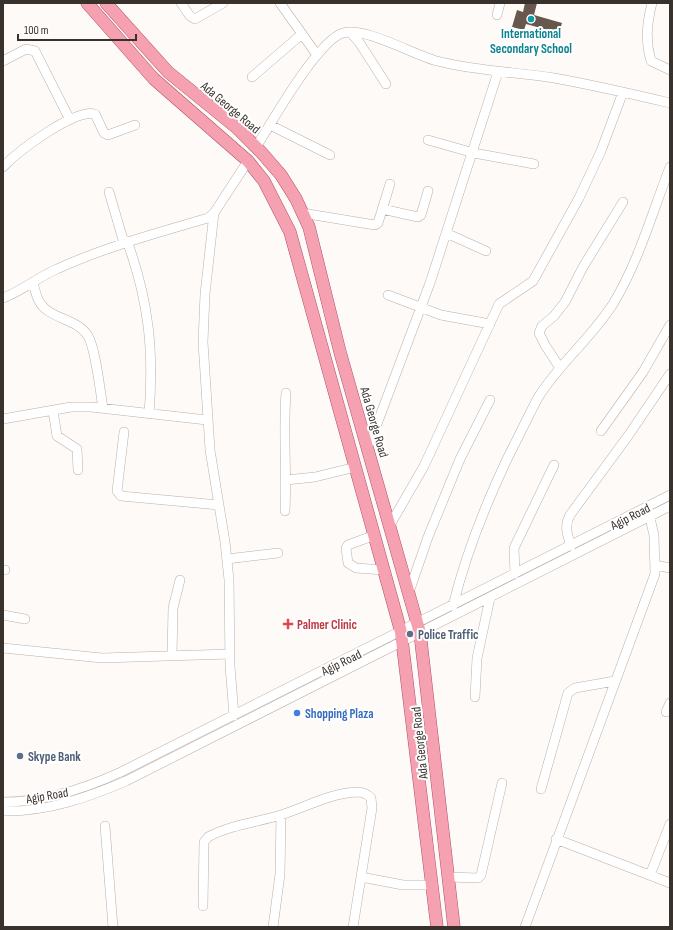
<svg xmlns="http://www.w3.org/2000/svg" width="673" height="930" font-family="'Sofia Sans Condensed',sans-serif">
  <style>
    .building { fill: #68574c }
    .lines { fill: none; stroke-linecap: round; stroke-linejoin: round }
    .minor-casing { stroke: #c1aea2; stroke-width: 10 }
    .major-casing { stroke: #af5262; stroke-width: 13 }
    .minor { stroke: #fff; stroke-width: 9 }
    .major { stroke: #f5a1b2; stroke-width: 12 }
    .culture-dot { fill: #0f9aa8; stroke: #fff; stroke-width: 1.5 }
    .health-dot { fill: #e0444e; stroke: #fff; stroke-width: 1.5 }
    .service-dot { fill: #5c6f8a; stroke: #fff; stroke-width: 1.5 }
    .shop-dot { fill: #3f7fe0; stroke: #fff; stroke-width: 1.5 }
    .labels { text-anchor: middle; stroke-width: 4; stroke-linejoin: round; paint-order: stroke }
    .culture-label { font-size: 13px; font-weight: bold; fill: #0d838f; stroke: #fff }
    .street-label { font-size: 13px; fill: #39312c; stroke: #fff }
    .health-label { font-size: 13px; font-weight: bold; fill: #be3a42; stroke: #fff; text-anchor: start }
    .service-label { font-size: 13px; font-weight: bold; fill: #4e5e75; stroke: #fff; text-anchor: start }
    .shop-label { font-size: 13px; font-weight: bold; fill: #366cbe; stroke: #fff; text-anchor: start }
  </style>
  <rect width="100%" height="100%" fill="#fefaf7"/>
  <!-- building -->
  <path class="building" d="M525,3H537L534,15L562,23L559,33L526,24L524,30L512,27L517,10L523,12Z"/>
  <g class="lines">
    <!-- minor casing -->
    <g class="minor-casing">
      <path id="minor" d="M181,3L190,16L195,19L223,3
        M280,3L317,55
        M652,3C647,23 645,40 651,61L670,70
        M497,15L500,3
        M350,32L359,42L386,84
        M3,61L26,49L35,51L70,120
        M252,77L302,34
        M270,125L330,155
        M428,140L474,153L534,164
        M256,147C272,122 318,40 343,33C364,26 414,55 437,61C476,71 515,72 554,78C593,85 632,94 670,103
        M3,167C18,151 74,109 95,114L104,133L108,135L135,125
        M109,192L124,243
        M382,209L418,217L421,215L428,191
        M214,213L205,294L203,342L210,450L225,542L229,580L230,666L234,716
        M302,213L375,225L378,223L390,184
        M446,233L486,251
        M127,241C149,301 154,352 149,414
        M33,283C35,289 36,296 39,301C48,319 77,318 88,336C96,350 100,391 103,408
        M388,295L441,315L490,324
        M3,298C22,291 38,277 57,269C105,247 157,233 208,218L214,213L248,161
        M560,368L545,345L539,333L542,326L554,316L565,302L583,267L623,202
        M53,411L57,436L77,449L78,470
        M3,419L71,407H91L207,420
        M601,431L643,372L670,325
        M124,432L117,491L121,496L219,505
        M368,448L430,283L498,72
        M286,480L315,477L356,467
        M285,511C287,471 283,432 286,393
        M390,525L424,466L499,304L533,281L579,198L601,151L623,92
        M375,535L348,545L346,548L348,563L356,568L384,570
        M571,546C567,534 564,526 570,515L628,436L670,374
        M227,559L278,553
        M655,565L670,568
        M3,570H5
        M515,574L514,548L554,465
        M409,592L428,537L460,459L490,400
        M453,606C466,552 486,503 510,453C520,434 529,414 539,396C560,363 592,337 613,304C639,261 652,213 670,167
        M3,615L25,619
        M3,648L102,658L230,654
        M172,656L173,608L180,580
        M475,697L477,658L490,598
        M666,712L670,703
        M541,789L568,693L575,688L615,681
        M3,802C44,802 84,789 121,772L670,495
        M3,811C46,812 87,798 126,781L670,506
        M105,826L113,927
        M556,839L670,883
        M650,875L670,824
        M361,877L403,885H433
        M448,877L478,878L481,875L502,783
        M203,906L204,842L208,837C230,825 258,822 281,815C306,807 331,793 357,792C363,792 367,794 371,798L372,808L353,927
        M273,927L280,874L281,815
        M525,927L655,574L654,535L648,510"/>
    </g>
    <!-- major casing -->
    <g class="major-casing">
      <path id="major" d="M87,3L154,79L248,161L264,181L290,232L401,632L437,927
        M106,3L168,72L237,128L261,152L281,175L296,199L309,227L340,352L420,633L454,927"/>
    </g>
    <!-- minor -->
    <use href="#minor" class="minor"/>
    <!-- major -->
    <use href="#major" class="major"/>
  </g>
  <!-- markers -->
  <circle class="culture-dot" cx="531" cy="19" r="4"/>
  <path class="health-dot" d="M286 618h4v4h4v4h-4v4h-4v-4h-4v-4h4z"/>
  <g class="service-dot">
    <circle cx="410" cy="634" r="4"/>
    <circle cx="20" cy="756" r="4"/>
  </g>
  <circle class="shop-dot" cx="297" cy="713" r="4"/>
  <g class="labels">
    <!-- culture labels -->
    <g class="culture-label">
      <text x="531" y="38">International<tspan x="531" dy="15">Secondary School</tspan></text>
    </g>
    <!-- street labels -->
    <g class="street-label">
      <text transform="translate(231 107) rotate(40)" y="5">Ada George Road</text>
      <text transform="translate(375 422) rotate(74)" y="5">Ada George Road</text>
      <text transform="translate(630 516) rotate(-27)" y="5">Agip Road</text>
      <text transform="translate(341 662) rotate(-26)" y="5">Agip Road</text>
      <text transform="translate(419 743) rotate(-96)" y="5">Ada George Road</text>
      <text transform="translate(47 795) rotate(-10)" y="5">Agip Road</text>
    </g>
    <!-- health labels -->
    <g class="health-label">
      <text x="297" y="629">Palmer Clinic</text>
    </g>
    <!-- service labels -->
    <g class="service-label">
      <text x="418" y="639">Police Traffic</text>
      <text x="28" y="761">Skype Bank</text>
    </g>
    <!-- shop labels -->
    <g class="shop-label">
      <text x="305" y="718">Shopping Plaza</text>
    </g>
  </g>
  <!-- border -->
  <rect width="673" height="930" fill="none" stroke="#39312c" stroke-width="8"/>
  <!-- scale -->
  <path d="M18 34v6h118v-6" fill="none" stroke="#39312c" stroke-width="2"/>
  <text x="24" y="34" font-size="12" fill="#39312c" stroke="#ffffff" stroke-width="3" paint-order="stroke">100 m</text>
</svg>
